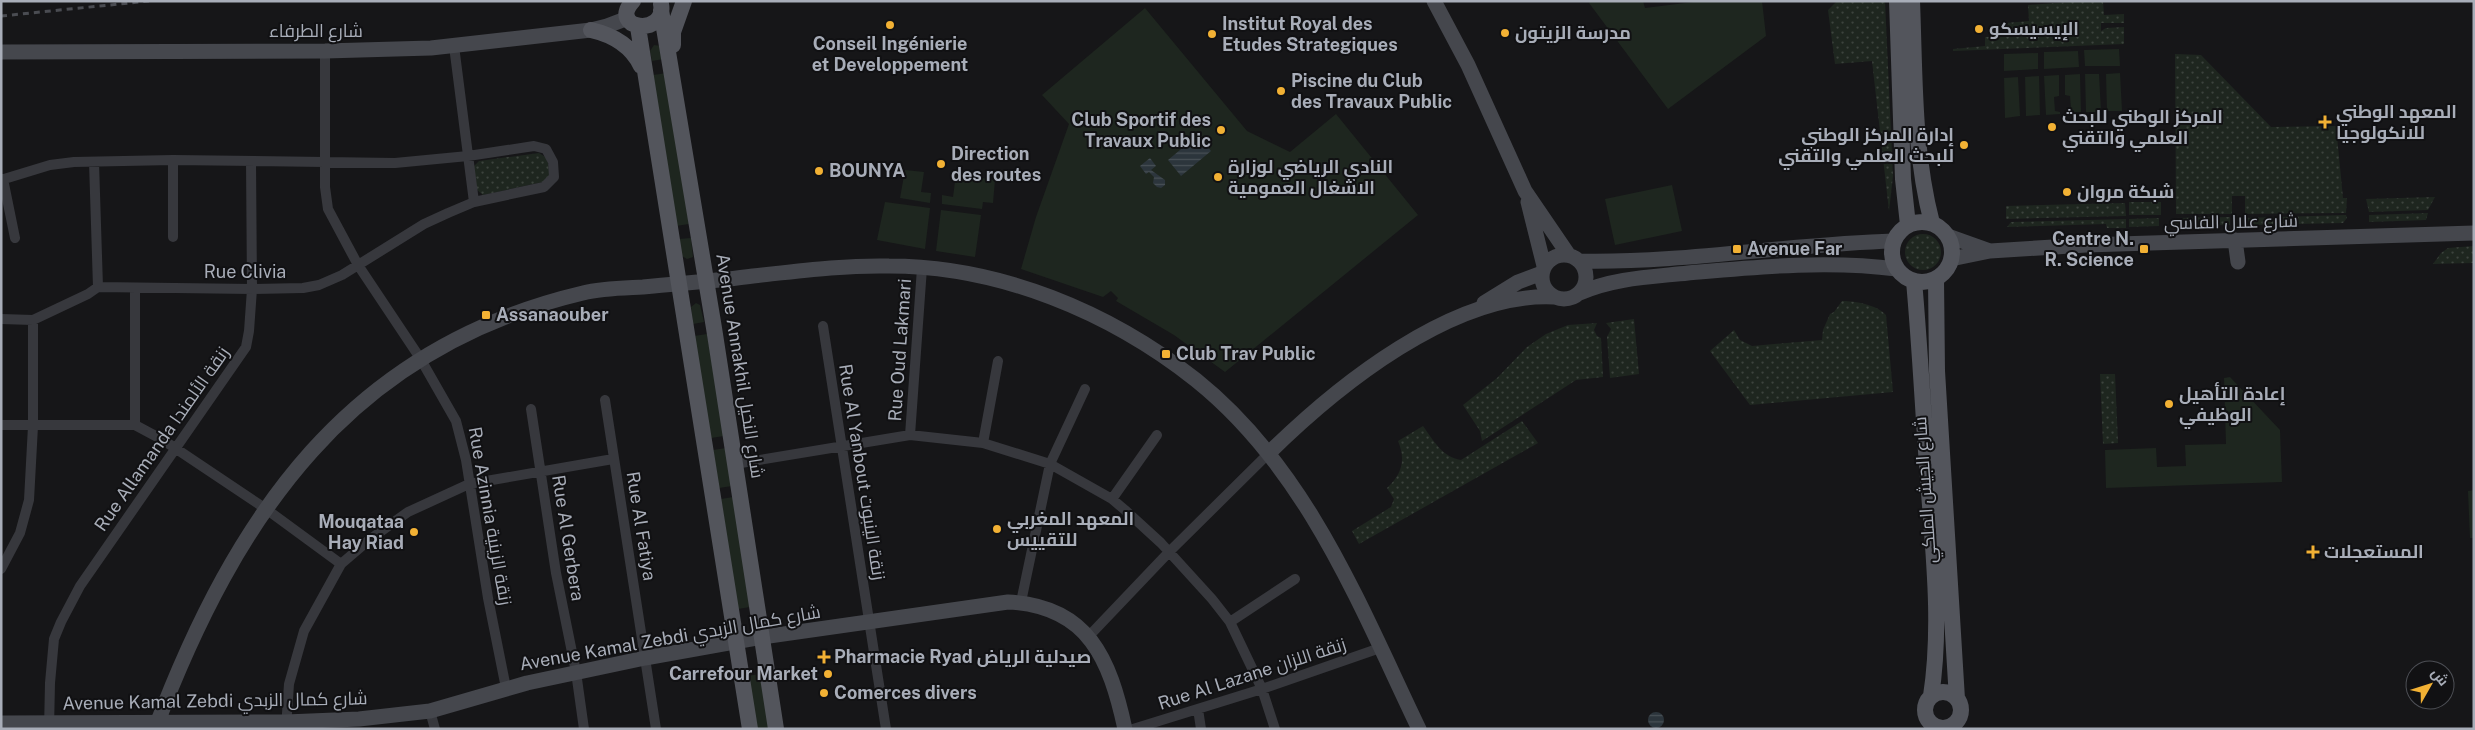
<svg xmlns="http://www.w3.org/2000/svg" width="2475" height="730" font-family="'Public Sans',Cairo,sans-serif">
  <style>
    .grass { fill: url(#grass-dots) }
    .garden { fill: #1e261f }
    .water { fill: url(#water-rules) }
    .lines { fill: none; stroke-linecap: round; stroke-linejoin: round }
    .street { stroke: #37383d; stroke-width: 10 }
    .secondary { stroke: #45474d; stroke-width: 15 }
    .primary { stroke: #53555c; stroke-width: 16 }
    .rail { stroke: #4a4c52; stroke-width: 3; stroke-dasharray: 6 5; stroke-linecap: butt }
    .poi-dot { fill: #f2b134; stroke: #111113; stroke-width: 2 }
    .labels { text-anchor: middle; stroke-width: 4; stroke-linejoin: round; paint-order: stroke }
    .poi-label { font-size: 18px; font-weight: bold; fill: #a8adb8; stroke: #111113; text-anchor: start }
    .street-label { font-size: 18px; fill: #a8adb8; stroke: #111113 }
  </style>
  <defs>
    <pattern id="grass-dots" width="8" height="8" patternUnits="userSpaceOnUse" patternTransform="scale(1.25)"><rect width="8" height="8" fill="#1e261f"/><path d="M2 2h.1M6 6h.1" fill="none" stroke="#3c433d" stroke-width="1.8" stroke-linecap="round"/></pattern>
    <pattern id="water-rules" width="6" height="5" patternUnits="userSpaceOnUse" patternTransform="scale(1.25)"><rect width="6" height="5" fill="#2c353c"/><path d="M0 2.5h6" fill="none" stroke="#485056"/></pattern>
  </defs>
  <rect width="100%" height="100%" fill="#161618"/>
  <!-- grass -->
  <path class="grass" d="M1837,1H1885L1893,176L1889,211L1872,61L1835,64L1828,10Z
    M2082,1H2103L2104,15L2124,14V23H2101V31L2106,28L2124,27V44L1953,51V49L1985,46V37L2007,36L2006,23L2029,21L2028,5Z
    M2175,54L2201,55L2271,127L2336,126L2343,198H2347L2346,213L2245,214V196H2232V214H2176Z
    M539,153L547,158L550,175L543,182L483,195L476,189L473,167L479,161Z
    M2435,197L2428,210L2369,212L2366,199Z
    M2129,202H2161V215H2129Z
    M2125,203L2126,216L2006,219V206Z
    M2428,213L2426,220L2369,222V215Z
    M2346,215L2347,218L2343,223L2251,225L2246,221L2245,218Z
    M2230,217V225L2175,226L2174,222L2176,218Z
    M2159,218V226L2129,227V219Z
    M2126,219V228H2107L2106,224L2007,227L2011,222Z
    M1905 252a18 18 0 1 1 36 0a18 18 0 1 1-36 0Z
    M2474,246V263L2433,264L2441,253L2448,248Z
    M1842,301C1856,301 1877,305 1886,315L1893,392L1750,405L1710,351L1734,330L1740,340L1752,346L1822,340L1823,330L1830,314L1834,312Z
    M1634,319L1639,374L1610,378L1607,337L1611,329L1606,323Z
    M1597,323L1594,330L1597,336L1601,338L1603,377L1576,380L1482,441L1480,431L1463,405L1497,378L1527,347L1546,334L1568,325Z
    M2100,374H2115L2118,443L2103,444Z
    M1522,421L1538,443L1359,544L1352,531L1391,507L1394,499L1387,488C1402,474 1406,460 1398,441L1423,426C1434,441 1442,457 1461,460Z"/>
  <!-- garden -->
  <path class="garden" d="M1591,1H1643L1645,8L1701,1H1762L1766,36L1668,109L1589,3Z
    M1145,8L1247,131L1290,152L1336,114L1418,215L1225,372L1174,335L1116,301L1118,298L1111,291L1103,297L1021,269L1036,217L1069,124L1042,95Z
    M654,45L661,46L664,59L652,61L650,51Z
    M2119,49L2120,66H2085L2084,50Z
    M2078,51L2079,67L2044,69V52Z
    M2038,53V69L2004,71V54Z
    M667,73L689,224L676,226L653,75Z
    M2120,73L2122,111H2107L2106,74Z
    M2080,74L2081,112L2067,113L2066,111L2071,110L2070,96L2065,95V75Z
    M2085,74H2099L2101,112H2086Z
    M2059,75V96L2054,97L2055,111L2060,112V114L2046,115L2044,76Z
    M2039,76L2040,115L2026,116L2025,77Z
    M2018,77L2020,116L2005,118L2004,78Z
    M905,170L924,172L921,192L931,193L930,203L900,198Z
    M956,174L995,180L993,203L983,202L982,209L942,204V195L953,197Z
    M1672,185L1682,231L1615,245L1605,199Z
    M885,202L930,208L925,249L877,240Z
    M941,210L981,215L975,257L936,251Z
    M691,238L693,257L687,259L682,256L679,239Z
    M696,303L700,305L704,322L693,324L691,307Z
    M707,334L724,436L711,438L694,336Z
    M2230,377L2280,430L2282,482L2106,488L2105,450L2156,448L2157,467L2186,466L2185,445L2226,444L2224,378Z
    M726,448L732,486L719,488L713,450Z
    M2474,490V538H2470L2468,491Z
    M733,497L750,607L738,609L721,499Z
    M760,674L769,729H756L747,676Z"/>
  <!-- water -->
  <path class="water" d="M1198,135L1211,151L1181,176L1168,160Z
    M1150,158L1156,166L1151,170L1165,180V185L1161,188L1157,187L1153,183L1154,177L1149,172L1146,174L1140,166Z
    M1648 720a8 8 0 1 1 16 0a8 8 0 1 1-16 0Z"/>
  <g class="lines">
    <!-- street -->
    <path class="street" d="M454,46L474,202
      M325,51V187L328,209L358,265L420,358L456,421L466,460L488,598L506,688
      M94,162L98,287
      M3,179L15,238
      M1,180L50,165L74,162L173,160L395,163L468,156L534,146L546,149L553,162L554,177L544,187L474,202L448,213L424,224L342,275L319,285L303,288L252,289L98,287L88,294L33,320L1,319
      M173,237V160
      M823,326L886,729
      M605,400L656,729
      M531,409L556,573L576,672L584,729
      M1,425H135L163,440L266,509L341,564
      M135,425V289
      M910,435L922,268
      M983,443L998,361
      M735,464L910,435L983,443L1050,464L1112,499L1125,510L1161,543L1212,599L1230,622L1262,689L1275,729
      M1112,499L1157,435
      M1,569L20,533L29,500L33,426V320
      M1021,602L1050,464L1085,389
      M1230,622L1295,579
      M1089,636L1169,552L1269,453
      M1198,709L1201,729
      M430,711L435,729
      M286,728L289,684L304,631L341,564L369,540L408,512L469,484L613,459
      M49,729L50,683L54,639L61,622L80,586L246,347L249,331L252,289L251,161
      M1133,729L1262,689L1380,648"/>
    <!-- secondary -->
    <path class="secondary" d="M1434,1L1468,65L1525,191L1568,254
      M1,52L325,51L431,48L591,30L607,26L628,18
      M1528,202L1544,266
      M1948,236L1990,251
      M2235,240L2238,262
      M1542 277a22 22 0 1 1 44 0a22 22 0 1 1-44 0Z
      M1951,259L1990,251L2086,245L2474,233
      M1580,261C1685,263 1789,244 1893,241
      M1580,293C1614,278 1651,277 1688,273C1757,267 1827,260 1897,269
      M1484,303L1518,282L1542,273
      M1269,453C1337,386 1453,292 1554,297
      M1,723L286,722L359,719L430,711L527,683L645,658L762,637L1008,602C1089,606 1110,660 1125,729
      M155,729C236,515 349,348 583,293C602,288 623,288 643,287C680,283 717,281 753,276C799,271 844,265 889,266C1000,266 1110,312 1196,380C1307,469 1359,604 1419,729"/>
    <!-- primary -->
    <path class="primary" d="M633,1C607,30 667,37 661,4
      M1897,1L1903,179L1908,225
      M1912,1C1915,75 1913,151 1932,223
      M661,10L714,328L776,729
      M638,27L750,729
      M591,30C613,35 631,45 641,66
      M673,45V32L684,1
      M1892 252a30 30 0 1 1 60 0a30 30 0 1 1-60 0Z
      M1936,279L1937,371L1957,699
      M1914,281C1920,347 1923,413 1928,479C1933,550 1942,625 1931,696
      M1925 710a18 18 0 1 1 36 0a18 18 0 1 1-36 0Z"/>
    <!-- rail -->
    <path class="rail" d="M1,16L149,1"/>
  </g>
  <!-- markers -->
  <g class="poi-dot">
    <circle cx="890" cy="25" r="5"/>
    <circle cx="1979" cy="29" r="5"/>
    <circle cx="1505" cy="33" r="5"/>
    <circle cx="1212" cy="34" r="5"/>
    <circle cx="1281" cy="91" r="5"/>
    <path d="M2322.5 114.5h5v5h5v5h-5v5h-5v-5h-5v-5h5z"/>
    <circle cx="2052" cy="127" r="5"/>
    <circle cx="1221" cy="130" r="5"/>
    <circle cx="1964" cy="145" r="5"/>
    <circle cx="941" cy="164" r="5"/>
    <circle cx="819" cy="171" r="5"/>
    <circle cx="1218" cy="177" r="5"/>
    <circle cx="2067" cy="192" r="5"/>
    <rect x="1732" y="244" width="10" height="10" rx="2.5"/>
    <rect x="2139" y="244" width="10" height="10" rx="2.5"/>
    <rect x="481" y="310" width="10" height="10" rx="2.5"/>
    <rect x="1161" y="349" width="10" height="10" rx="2.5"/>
    <circle cx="2169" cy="404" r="5"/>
    <circle cx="997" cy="529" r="5"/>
    <circle cx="414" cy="532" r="5"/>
    <path d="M2310.5 544.5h5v5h5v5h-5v5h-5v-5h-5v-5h5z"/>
    <path d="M821.5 649.5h5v5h5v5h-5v5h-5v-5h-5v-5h5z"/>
    <circle cx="828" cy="674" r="5"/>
    <circle cx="824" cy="693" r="5"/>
  </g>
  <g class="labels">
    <!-- poi labels -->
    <g class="poi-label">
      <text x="1222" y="30">Institut Royal des<tspan x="1222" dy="21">Etudes Strategiques</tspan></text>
      <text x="1989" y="35">اﻹيسيسكو</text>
      <text x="1515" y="39">مدرسة الزيتون</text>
      <text x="890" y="50" text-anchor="middle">Conseil Ingénierie<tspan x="890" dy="21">et Developpement</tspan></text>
      <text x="1291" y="87">Piscine du Club<tspan x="1291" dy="21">des Travaux Public</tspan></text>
      <text x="2336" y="118">المعهد الوطني<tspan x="2336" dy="21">للانكولوجيا</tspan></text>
      <text x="2062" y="123">المركز الوطني للبحث<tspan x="2062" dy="21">العلمي والتقني</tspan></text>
      <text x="1211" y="126" text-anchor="end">Club Sportif des<tspan x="1211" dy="21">Travaux Public</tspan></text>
      <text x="1954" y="141" text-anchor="end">إدارة المركز الوطني<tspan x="1954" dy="21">للبحث العلمي والتقني</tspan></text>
      <text x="951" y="160">Direction<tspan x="951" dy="21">des routes</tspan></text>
      <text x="1228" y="173">النادي الرياضي لوزارة<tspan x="1228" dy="21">الاشغال العمومية</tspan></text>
      <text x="829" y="177">BOUNYA</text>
      <text x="2077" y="198">شبكة مروان</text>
      <text x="2134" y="245" text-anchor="end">Centre N.<tspan x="2134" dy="21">R. Science</tspan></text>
      <text x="1747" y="255">Avenue Far</text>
      <text x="496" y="321">Assanaouber</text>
      <text x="1176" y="360">Club Trav Public</text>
      <text x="2179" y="400">إعادة التأهيل<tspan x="2179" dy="21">الوظيفي</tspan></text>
      <text x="1007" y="525">المعهد المغربي<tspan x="1007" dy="21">للتقييس</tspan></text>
      <text x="404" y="528" text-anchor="end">Mouqataa<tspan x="404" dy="21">Hay Riad</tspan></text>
      <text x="2324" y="558">المستعجلات</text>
      <text x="834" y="663">Pharmacie Ryad صيدلية الرياض</text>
      <text x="818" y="680" text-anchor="end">Carrefour Market</text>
      <text x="834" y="699">Comerces divers</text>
    </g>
    <!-- street labels -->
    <g class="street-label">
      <text x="316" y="37">شارع الطرفاء</text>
      <text transform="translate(2231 222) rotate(-1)" y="6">شارع علال الفاسي</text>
      <text x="245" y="278">Rue Clivia</text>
      <text transform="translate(900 350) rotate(-86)" y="6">Rue Oud Lakmari</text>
      <text transform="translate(740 366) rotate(81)" y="6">Avenue Annakhil شارع النخيل</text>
      <text transform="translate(162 439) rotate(-55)" y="6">Rue Allamanda زنقة الألمندا</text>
      <text transform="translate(862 472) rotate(81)" y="6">Rue Al Yanbout زنقة الينبوت</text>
      <text transform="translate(1925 490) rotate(-94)" y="6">شارع الجيش الملكي</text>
      <text transform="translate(490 516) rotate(80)" y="6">Rue Azinnia زنقة الزينية</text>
      <text transform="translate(641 526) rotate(81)" y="6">Rue Al Fatiya</text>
      <text transform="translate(568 538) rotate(81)" y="6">Rue Al Gerbera</text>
      <text transform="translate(670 638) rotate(-10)" y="6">Avenue Kamal Zebdi شارع كمال الزبدي</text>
      <text transform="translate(1252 674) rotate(-18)" y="6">Rue Al Lazane زنقة اللزان</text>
      <text transform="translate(215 701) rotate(-1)" y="6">Avenue Kamal Zebdi شارع كمال الزبدي</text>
    </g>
  </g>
  <!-- border -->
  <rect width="2475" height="730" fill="none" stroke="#a8adb8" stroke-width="5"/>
  <!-- north arrow -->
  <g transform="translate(2430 685) rotate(51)"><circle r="24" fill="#111113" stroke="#4d4f55"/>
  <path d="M0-4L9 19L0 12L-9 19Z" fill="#f2b134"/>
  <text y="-8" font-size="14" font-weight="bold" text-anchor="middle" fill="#a8adb8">ش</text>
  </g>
</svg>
